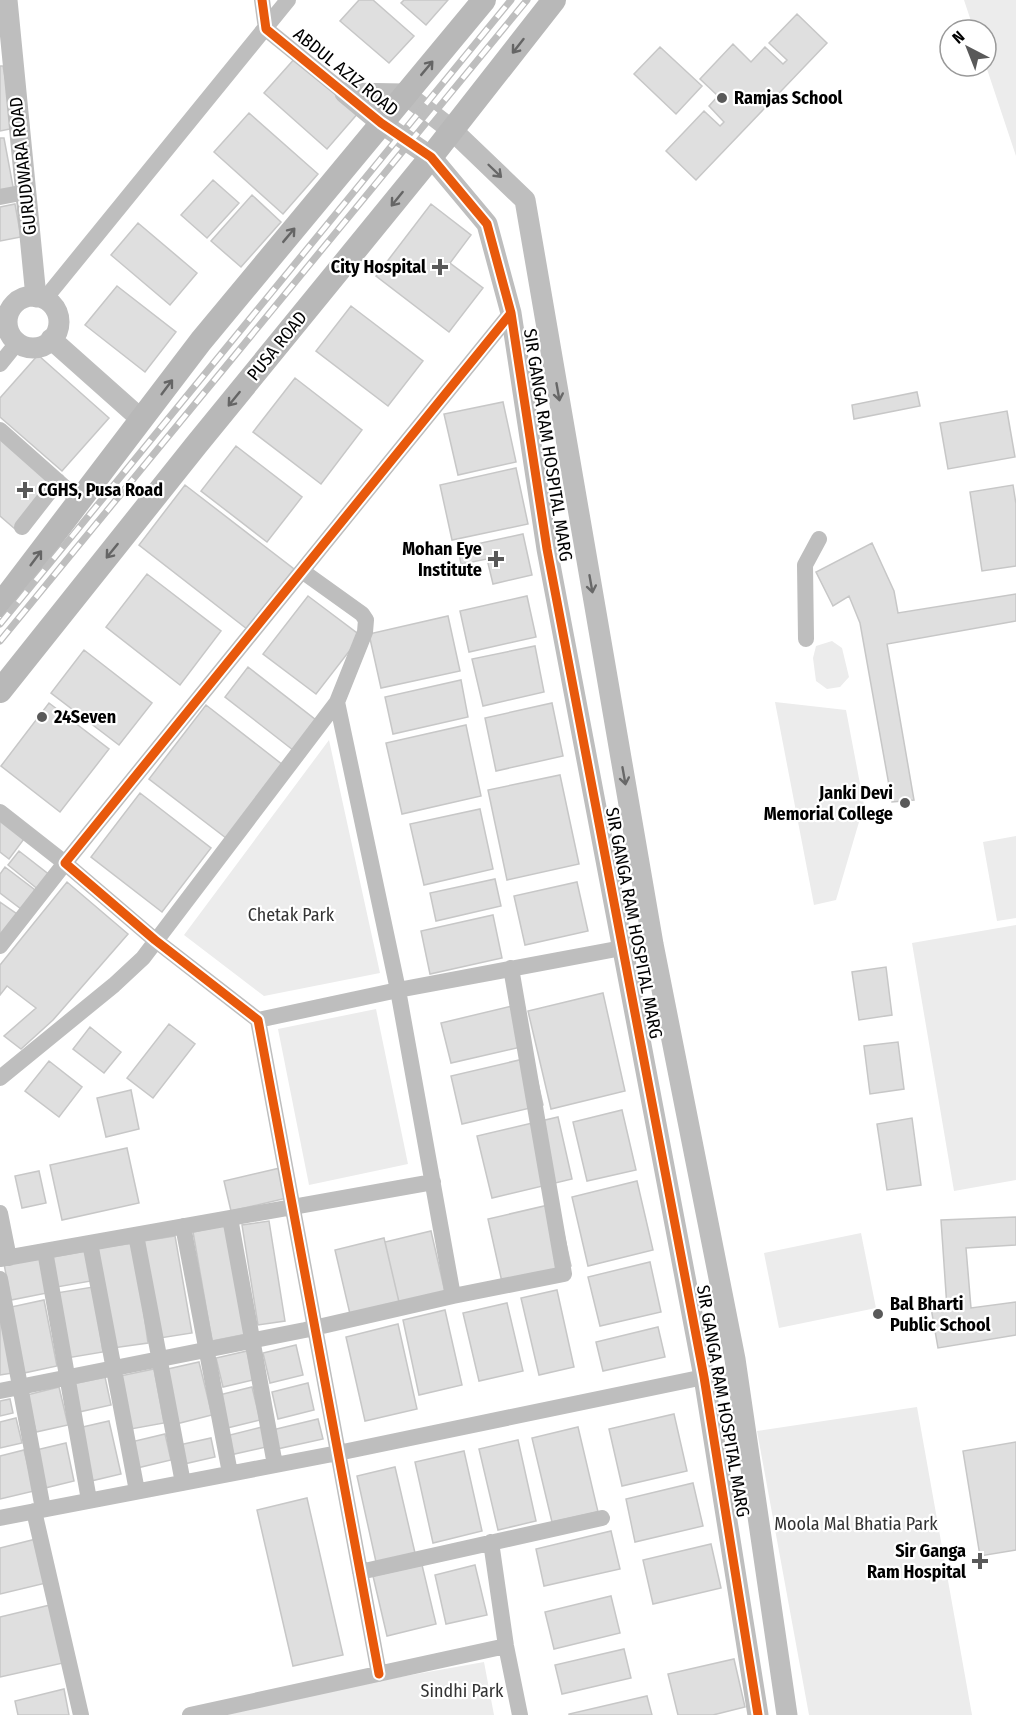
<svg xmlns="http://www.w3.org/2000/svg" width="1016" height="1715" font-family="'Fira Sans Condensed',sans-serif">
  <style>
    .green { fill: #ececec }
    .building { fill: #dfdfdf; stroke: #c7c7c7; stroke-width: 1.5 }
    .lines { fill: none; stroke-linecap: round; stroke-linejoin: round }
    .minor { stroke: #bebebe; stroke-width: 16 }
    .tertiary { stroke: #bebebe; stroke-width: 21 }
    .secondary { stroke: #b8b8b8; stroke-width: 24 }
    .rail-casing { stroke: #bebebe; stroke-width: 7 }
    .rail { stroke: #fff; stroke-width: 4.5; stroke-dasharray: 14; stroke-linecap: butt }
    .cycleway-casing { stroke: #fff; stroke-width: 13 }
    .cycleway { stroke: #e8590c; stroke-width: 9 }
    .oneway { stroke: #656565 }
    .oneway2 { stroke: #686868 }
    .poi-dot { fill: #595959; stroke: #fff; stroke-width: 2 }
    .labels { text-anchor: middle; stroke-width: 4.5; stroke-linejoin: round; paint-order: stroke }
    .street-label { font-size: 18px; fill: #000; stroke: #fff }
    .poi-label { font-size: 18px; font-weight: bold; fill: #000; stroke: #fff; text-anchor: start }
    .park-label { font-size: 18px; fill: #333; stroke: #fff }
  </style>
  <rect width="100%" height="100%" fill="#fff"/>
  <!-- green -->
  <path class="green" d="M964,0H1016V156L986,66V30H974Z
    M832,641L842,648L849,677L840,687L827,689L816,681L813,658L816,646Z
    M775,702L846,710L864,805L836,900L814,905Z
    M329,740L380,973L264,996L184,935Z
    M1016,836V918L997,921L983,842Z
    M1016,925V1180L954,1191L912,943Z
    M376,1009L408,1164L309,1185L278,1029Z
    M861,1233L876,1308L779,1328L764,1253Z
    M917,1407L972,1715H809L757,1431Z
    M484,1662L494,1715H215V1710Z"/>
  <!-- building -->
  <path class="building" d="M359,0H373L414,36L389,63L340,21Z
    M404,0H448L426,25L401,3Z
    M797,14L827,43L696,180L666,151L704,111L720,126L724,122L709,106L718,96L700,79L733,44L751,62L765,47L783,64L787,60L769,43Z
    M660,47L702,86L676,114L634,74Z
    M296,57L359,112L327,149L264,93Z
    M0,66H3L15,128L0,131Z
    M249,113L318,174L283,214L214,152Z
    M0,138H4L14,192L0,195Z
    M213,180L239,203L207,238L181,215Z
    M252,195L281,222L241,267L211,241Z
    M15,204L21,237L0,241V207Z
    M431,204L471,235L450,263L483,288L449,332L376,276Z
    M138,223L197,273L170,305L111,255Z
    M117,286L176,332L145,372L85,325Z
    M351,306L423,361L388,406L316,351Z
    M38,355L109,418L62,471L0,417V398Z
    M295,378L362,430L321,484L253,432Z
    M917,392L920,406L854,419L852,405Z
    M503,402L516,462L458,475L444,414Z
    M1007,411L1015,457L948,469L940,423Z
    M0,435L55,483L15,529L0,516Z
    M236,446L302,497L267,542L201,491Z
    M516,468L528,524L452,540L440,485Z
    M185,485L294,569L247,629L139,545Z
    M1013,485L1016,504V566L982,571L970,492Z
    M523,534L532,575L493,584L487,559L461,564L458,548Z
    M872,543L894,591L898,613L1016,594V621L887,644L914,800L892,802L860,623L849,596L833,606L816,572Z
    M147,574L221,631L180,685L106,627Z
    M308,596L361,636L316,694L263,654Z
    M527,596L536,637L469,652L460,611Z
    M448,616L460,671L381,688L369,634Z
    M535,646L544,692L483,706L472,659Z
    M84,650L152,703L119,745L51,693Z
    M248,667L316,720L293,750L225,697Z
    M461,680L468,717L393,734L385,697Z
    M49,703L109,749L60,812L1,766Z
    M552,703L563,756L496,771L485,718Z
    M206,705L283,765L226,838L149,779Z
    M466,725L481,796L402,814L386,743Z
    M560,775L579,864L507,880L488,790Z
    M140,793L211,848L162,912L91,857Z
    M480,809L493,869L424,885L410,824Z
    M0,814L27,835L9,859L0,852Z
    M19,851L51,876L40,891L8,865Z
    M5,867L39,893L25,912L0,893V874Z
    M495,879L501,906L436,921L430,893Z
    M67,882L128,934L53,1020L21,1049L4,1036L36,1008L7,986L0,995V965Z
    M577,882L588,931L525,945L514,896Z
    M0,902L17,914L0,936Z
    M493,915L502,958L430,974L421,931Z
    M886,967L892,1015L859,1020L852,972Z
    M603,993L625,1091L551,1109L528,1011Z
    M512,1006L521,1047L451,1063L441,1023Z
    M169,1024L195,1044L153,1098L127,1078Z
    M90,1027L121,1052L104,1073L73,1049Z
    M898,1042L904,1089L870,1094L864,1046Z
    M532,1057L543,1105L462,1124L451,1076Z
    M49,1061L82,1087L59,1117L25,1091Z
    M131,1090L139,1129L106,1137L97,1098Z
    M622,1110L636,1170L587,1181L573,1122Z
    M558,1117L572,1179L492,1198L477,1136Z
    M912,1118L921,1185L887,1190L877,1124Z
    M127,1148L139,1203L62,1220L50,1165Z
    M280,1168L287,1198L231,1211L224,1181Z
    M39,1171L46,1203L22,1208L15,1176Z
    M637,1181L653,1250L588,1266L572,1197Z
    M557,1203L571,1266L502,1282L488,1219Z
    M1016,1217V1245L966,1248L971,1308L1016,1302V1335L938,1348L931,1308H947L941,1220Z
    M269,1221L285,1321L258,1325L242,1225Z
    M227,1225L247,1334L212,1341L193,1232Z
    M431,1231L445,1292L399,1302L385,1242Z
    M175,1236L192,1333L160,1338L143,1241Z
    M384,1238L399,1302L350,1314L335,1250Z
    M134,1243L148,1343L113,1348L98,1248Z
    M86,1251L91,1281L57,1287L52,1257Z
    M39,1257L47,1293L11,1300L4,1264Z
    M650,1262L661,1312L600,1326L588,1277Z
    M93,1287L103,1352L67,1358L56,1293Z
    M557,1290L574,1367L539,1375L521,1298Z
    M44,1300L57,1366L24,1373L11,1307Z
    M507,1303L523,1371L479,1381L463,1313Z
    M445,1310L462,1385L419,1395L403,1320Z
    M0,1313L13,1373L0,1375Z
    M398,1324L417,1409L365,1421L346,1337Z
    M658,1327L665,1357L603,1371L596,1342Z
    M296,1345L303,1375L270,1383L263,1353Z
    M247,1351L253,1380L223,1387L216,1358Z
    M199,1362L212,1415L176,1424L163,1370Z
    M154,1369L164,1423L131,1429L120,1376Z
    M105,1377L111,1405L79,1412L73,1384Z
    M308,1383L314,1410L278,1419L272,1392Z
    M59,1387L68,1425L36,1432L27,1395Z
    M252,1387L260,1420L227,1428L219,1395Z
    M10,1399L13,1413L0,1416V1401Z
    M674,1414L687,1471L622,1486L609,1429Z
    M16,1418L22,1443L0,1448V1422Z
    M318,1419L323,1439L277,1449L272,1430Z
    M109,1421L121,1474L91,1481L78,1428Z
    M262,1427L266,1447L230,1455L226,1436Z
    M578,1427L598,1512L552,1522L532,1438Z
    M165,1434L171,1460L137,1468L131,1442Z
    M211,1438L215,1457L184,1464L179,1445Z
    M518,1440L536,1521L498,1530L479,1449Z
    M1016,1442V1550L980,1556L963,1451Z
    M66,1443L74,1481L45,1488L36,1450Z
    M24,1450L34,1491L0,1499V1456Z
    M464,1451L482,1531L433,1543L415,1462Z
    M395,1467L415,1553L376,1562L357,1476Z
    M693,1483L703,1526L635,1542L626,1499Z
    M307,1498L343,1655L293,1666L257,1510Z
    M611,1531L620,1569L544,1586L536,1549Z
    M36,1539L46,1583L0,1594V1548Z
    M711,1544L721,1588L653,1604L643,1560Z
    M422,1565L436,1624L387,1636L373,1576Z
    M475,1565L487,1615L446,1624L435,1575Z
    M611,1596L620,1633L554,1649L545,1612Z
    M50,1605L63,1663L0,1677V1617Z
    M624,1649L631,1678L562,1694L555,1665Z
    M734,1659L745,1707L713,1715H678L668,1674Z
    M64,1689L69,1715H18L15,1701Z
    M647,1696L652,1715H569V1714Z"/>
  <g class="lines">
    <!-- minor -->
    <path class="minor" d="M262,0L266,29L345,93
      M0,197L26,192
      M44,300L288,0
      M0,364L17,343
      M0,430L80,501
      M22,527L58,481
      M806,639L805,565L819,539
      M337,702L398,990L453,1296
      M0,812L65,863L0,946
      M258,1020L398,990L622,948
      M0,1078L114,985L143,958L337,702L365,632L366,620L362,614L302,571
      M0,1213L9,1258
      M230,1218L275,1465
      M183,1226L230,1473
      M136,1235L183,1483
      M90,1243L137,1491
      M45,1251L89,1500
      M0,1259L433,1182
      M0,1279L43,1509
      M0,1391L305,1330L453,1296L564,1274L511,968
      M34,1511L81,1715
      M0,1518L338,1453L704,1377L737,1372
      M491,1542L506,1646L520,1715
      M360,1572L602,1518
      M379,1674L258,1020L155,940L65,863L511,313
      M190,1715L506,1646"/>
    <!-- tertiary -->
    <path class="tertiary" d="M7,0L36,297
      M345,93L405,94L452,130L525,200L653,944L735,1359L787,1715
      M345,93L381,123L431,157L487,224L511,313L547,549L704,1377L758,1715
      M7 322a26 26 0 1 1 52 0a26 26 0 1 1-52 0Z
      M51,339L142,420"/>
    <!-- secondary -->
    <path class="secondary" d="M0,605L201,341L484,0
      M0,691L197,444L431,157L554,0"/>
    <!-- rail casing -->
    <g class="rail-casing">
      <path id="rail" d="M0,624L511,0
        M0,641L527,0"/>
    </g>
    <!-- rail -->
    <use href="#rail" class="rail"/>
    <!-- cycleway casing -->
    <g class="cycleway-casing">
      <path id="cycleway" d="M262,0L266,29L381,123L431,157L487,224L511,313L547,549L704,1377L758,1715
        M379,1674L258,1020L155,940L65,863L511,313"/>
    </g>
    <!-- cycleway -->
    <use href="#cycleway" class="cycleway"/>
  </g>
  <!-- one-way arrows -->
  <defs><path id="oneway-shaft" d="M-6 0H5M1.5-3L5.5 0L1.5 3" fill="none" stroke-width="1.6" stroke-linecap="round" stroke-linejoin="round" transform="scale(1.5)"/></defs>
  <g class="oneway">
    <use href="#oneway-shaft" transform="translate(518 46) rotate(128)"/>
    <use href="#oneway-shaft" transform="translate(427 68) rotate(-50)"/>
    <use href="#oneway-shaft" transform="translate(397 199) rotate(129)"/>
    <use href="#oneway-shaft" transform="translate(289 235) rotate(-50)"/>
    <use href="#oneway-shaft" transform="translate(167 387) rotate(-53)"/>
    <use href="#oneway-shaft" transform="translate(234 399) rotate(129)"/>
    <use href="#oneway-shaft" transform="translate(112 551) rotate(129)"/>
    <use href="#oneway-shaft" transform="translate(36 558) rotate(-53)"/>
  </g>
  <g class="oneway2">
    <use href="#oneway-shaft" transform="translate(495 171) rotate(44)"/>
    <use href="#oneway-shaft" transform="translate(558 392) rotate(80)"/>
    <use href="#oneway-shaft" transform="translate(591 584) rotate(80)"/>
    <use href="#oneway-shaft" transform="translate(624 776) rotate(80)"/>
  </g>
  <!-- markers -->
  <g class="poi-dot">
    <circle cx="722" cy="98" r="6"/>
    <path d="M437 258h6v6h6v6h-6v6h-6v-6h-6v-6h6z"/>
    <path d="M22 481h6v6h6v6h-6v6h-6v-6h-6v-6h6z"/>
    <path d="M493 550h6v6h6v6h-6v6h-6v-6h-6v-6h6z"/>
    <circle cx="42" cy="717" r="6"/>
    <circle cx="905" cy="803" r="6"/>
    <circle cx="878" cy="1314" r="6"/>
    <path d="M977 1552h6v6h6v6h-6v6h-6v-6h-6v-6h6z"/>
  </g>
  <g class="labels">
    <!-- street labels -->
    <g class="street-label">
      <text transform="translate(346 72) rotate(39)" y="6">ABDUL AZIZ ROAD</text>
      <text transform="translate(23 166) rotate(-96)" y="6">GURUDWARA ROAD</text>
      <text transform="translate(277 346) rotate(-51)" y="6">PUSA ROAD</text>
      <text transform="translate(548 445) rotate(81)" y="6">SIR GANGA RAM HOSPITAL MARG</text>
      <text transform="translate(634 923) rotate(79)" y="6">SIR GANGA RAM HOSPITAL MARG</text>
      <text transform="translate(723 1401) rotate(80)" y="6">SIR GANGA RAM HOSPITAL MARG</text>
    </g>
    <!-- poi labels -->
    <g class="poi-label">
      <text x="734" y="104">Ramjas School</text>
      <text x="426" y="273" text-anchor="end">City Hospital</text>
      <text x="38" y="496">CGHS, Pusa Road</text>
      <text x="482" y="555" text-anchor="end">Mohan Eye<tspan x="482" dy="21">Institute</tspan></text>
      <text x="54" y="723">24Seven</text>
      <text x="893" y="799" text-anchor="end">Janki Devi<tspan x="893" dy="21">Memorial College</tspan></text>
      <text x="890" y="1310">Bal Bharti<tspan x="890" dy="21">Public School</tspan></text>
      <text x="966" y="1557" text-anchor="end">Sir Ganga<tspan x="966" dy="21">Ram Hospital</tspan></text>
    </g>
    <!-- park labels -->
    <g class="park-label">
      <text x="291" y="921">Chetak Park</text>
      <text x="856" y="1530">Moola Mal Bhatia Park</text>
      <text x="462" y="1697">Sindhi Park</text>
    </g>
  </g>
  <!-- north arrow -->
  <g transform="translate(968 48) rotate(318)"><circle r="28" fill="#ffffff" stroke="#999999" stroke-width="1.5"/>
  <path d="M0-4.5L10 22L0 15L-10 22Z" fill="#595959"/>
  <text y="-9" font-size="16" font-weight="bold" text-anchor="middle" fill="#000000">N</text>
  </g>
</svg>
